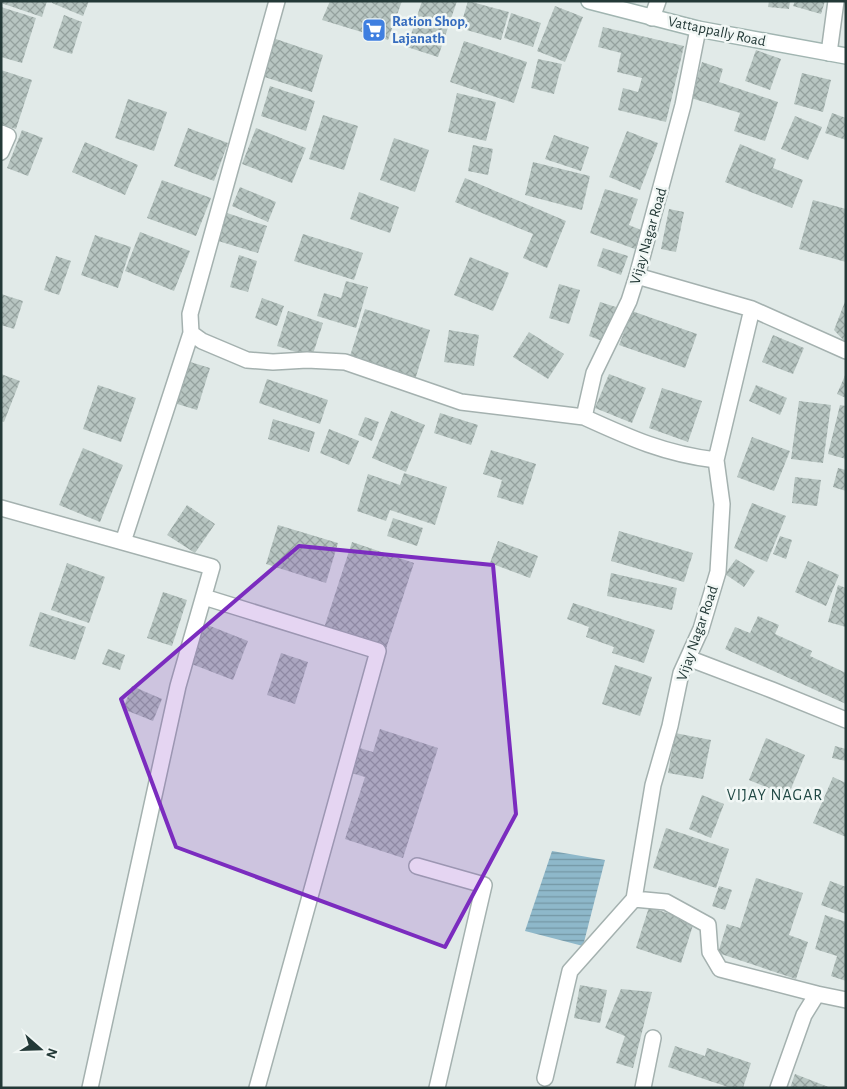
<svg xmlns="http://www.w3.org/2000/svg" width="847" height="1089" font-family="'Alegreya Sans',sans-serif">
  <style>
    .water { fill: url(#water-rules) }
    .building { fill: url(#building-cross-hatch) }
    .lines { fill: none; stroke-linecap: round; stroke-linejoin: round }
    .street-casing { stroke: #a4b1af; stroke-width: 18 }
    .secondary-casing { stroke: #a1b5b1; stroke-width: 18 }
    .street { stroke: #fff; stroke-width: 15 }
    .secondary { stroke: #fff; stroke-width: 15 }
    .marked { fill: #7b2cbf; fill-opacity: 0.2; stroke: #7b2cbf; stroke-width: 4; stroke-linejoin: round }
    .labels { text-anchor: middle; stroke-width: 5; stroke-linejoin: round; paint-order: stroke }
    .shop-label { font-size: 15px; font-weight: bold; fill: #366cbe; stroke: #f1f7f5; text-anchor: start }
    .street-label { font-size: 15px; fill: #233937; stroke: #f1f7f5 }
    .neighbourhood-label { font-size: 16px; letter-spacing: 1px; fill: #214945; stroke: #f1f7f5 }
  </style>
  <defs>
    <pattern id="water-rules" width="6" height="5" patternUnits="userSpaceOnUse" patternTransform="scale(1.25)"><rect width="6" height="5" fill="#8eb8ca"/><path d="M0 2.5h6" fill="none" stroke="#7497a5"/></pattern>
    <pattern id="building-cross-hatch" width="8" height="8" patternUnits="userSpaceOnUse" patternTransform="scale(1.25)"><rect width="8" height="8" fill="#b7c5c1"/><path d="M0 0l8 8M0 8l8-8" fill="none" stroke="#94a19e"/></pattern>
  </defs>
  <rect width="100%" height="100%" fill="#e1eae8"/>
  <!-- water -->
  <path class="water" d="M552,851L605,860L583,946L525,931Z"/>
  <!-- building -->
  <path class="building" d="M1,1H47L42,17L1,3Z
    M52,1H89L83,16L52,3Z
    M330,1H402L388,40L322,20Z
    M422,1H457L438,57L407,47Z
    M468,1L509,12L501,40L460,28Z
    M769,1H790L789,9L768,7Z
    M795,1H825L821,14L793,6Z
    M555,6L583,17L565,62L537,51Z
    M1,7L36,18L22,63L1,57Z
    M511,13L541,23L533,47L504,38Z
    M64,15L82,22L72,54L53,48Z
    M603,27L684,46L666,122L618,110L623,88L638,92L642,78L617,72L621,53L598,47Z
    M270,37L323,55L312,92L258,75Z
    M464,41L527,62L514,103L450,82Z
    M756,50L781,59L770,90L745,81Z
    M538,59L562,64L554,94L531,88Z
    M702,62L723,69L719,82L778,102L765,141L734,131L740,113L691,98Z
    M1,70L32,80L16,129L1,124Z
    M802,73L831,80L823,112L794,104Z
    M270,86L315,101L306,131L261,116Z
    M457,93L496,102L486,141L448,132Z
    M128,99L167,112L154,151L115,138Z
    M832,113L846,118V140L825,133Z
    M323,115L358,126L344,170L309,159Z
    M795,116L822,127L808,160L781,149Z
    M188,128L228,143L214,181L174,166Z
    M256,128L306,148L292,183L242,164Z
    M22,130L43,138L28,176L7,168Z
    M627,131L658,143L640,190L609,177Z
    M554,135L589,147L581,171L545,159Z
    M394,138L429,150L415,192L380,180Z
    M85,142L138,165L125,195L72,172Z
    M740,144L776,159L773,168L803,180L792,208L725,182Z
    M473,145L493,149L488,175L468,171Z
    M533,162L590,176L582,210L525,195Z
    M465,178L566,221L547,268L523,258L533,234L455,202Z
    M162,180L211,198L196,236L147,218Z
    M240,187L276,202L268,222L232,206Z
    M605,189L638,199L629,225L641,230L635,249L590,233Z
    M359,192L399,207L390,233L350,219Z
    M813,200L846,209V262L799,249Z
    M669,209L684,212L676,252L661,249Z
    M224,212L267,226L258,253L215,240Z
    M140,232L190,251L174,291L125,271Z
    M303,234L363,253L354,280L294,261Z
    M95,235L131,247L118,288L81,275Z
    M603,248L628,256L621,275L597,266Z
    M239,255L257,261L248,292L230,287Z
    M56,256L71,261L59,295L44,290Z
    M470,257L509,273L493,311L454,295Z
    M346,281L368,287L356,328L317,316L324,293L341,298Z
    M559,284L580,290L569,324L549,318Z
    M1,294L23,301L14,329L1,325Z
    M262,298L284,306L277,326L255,318Z
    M846,299V343L834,330Z
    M600,302L616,307L605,342L589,336Z
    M365,309L430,330L415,380L349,359Z
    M288,311L323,323L312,357L277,346Z
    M632,311L697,334L685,368L619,345Z
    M449,330L479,335L474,366L444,362Z
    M529,332L564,354L548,379L513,357Z
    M773,335L804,348L793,374L762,362Z
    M187,361L210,368L197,410L174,403Z
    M846,373V398L837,394Z
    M1,374L20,381L4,422L1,421Z
    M609,374L646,388L632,423L595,408Z
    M267,379L328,400L320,424L259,403Z
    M98,385L136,398L121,442L83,429Z
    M756,385L787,398L780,415L749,401Z
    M662,388L702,401L688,442L649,428Z
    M799,401L831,405L823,463L791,459Z
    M840,405L846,406V459L828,454Z
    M391,411L425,425L406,472L372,458Z
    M440,413L478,425L471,445L434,433Z
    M365,417L379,422L372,441L358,435Z
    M273,419L315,432L309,452L268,439Z
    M329,429L359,441L349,465L320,453Z
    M752,437L790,451L774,491L737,477Z
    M83,448L123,465L100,522L59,505Z
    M491,450L536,464L523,505L497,497L502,480L483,474Z
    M838,468L846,470V491L833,487Z
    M404,473L447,487L435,525L390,510L386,521L357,511L368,474L400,485Z
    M795,477L821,480L817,506L792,503Z
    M752,503L786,516L767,562L734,548Z
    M187,505L215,524L195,553L167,535Z
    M393,518L423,528L417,546L387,536Z
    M278,525L338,543L326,583L266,564Z
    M619,531L693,553L684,582L611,561Z
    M780,536L792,540L786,559L773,554Z
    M498,541L538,556L530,578L490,563Z
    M352,542L414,563L386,649L324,628Z
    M736,559L755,571L744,587L725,574Z
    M808,561L839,575L826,606L795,592Z
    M67,563L105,577L89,623L51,610Z
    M611,573L677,588L672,610L607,596Z
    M838,585L846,588V627L828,622Z
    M163,592L187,600L172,646L147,638Z
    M573,603L655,630L644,663L612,653L614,647L586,637L589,627L567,619Z
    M40,612L86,627L75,660L29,646Z
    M758,616L779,625L775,634L812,651L810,656L846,673V704L725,649L735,627L750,633Z
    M205,624L248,641L233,680L189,663Z
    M108,649L125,655L120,670L102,664Z
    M281,653L308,662L295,704L267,695Z
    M615,665L652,677L640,716L602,704Z
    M132,686L162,699L153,721L123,709Z
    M380,729L438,748L403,858L345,839L365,777L348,772L356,747L373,752Z
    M675,733L711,740L703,779L668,773Z
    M766,738L805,755L788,796L749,780Z
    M835,746L846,749V761L832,758Z
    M833,777L846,783V837L813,823Z
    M702,795L724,804L711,838L689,829Z
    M666,828L729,849L716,888L653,868Z
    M756,878L803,893L789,935L808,942L796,979L718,953L727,924L740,928Z
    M830,881L846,887V914L821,905Z
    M719,886L732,890L725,910L712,906Z
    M649,907L694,922L681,963L636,948Z
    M825,915L846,922V981L831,976L837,956L815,949Z
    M580,985L607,990L600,1023L574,1018Z
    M621,989L652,992L633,1068L616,1063L625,1036L605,1028Z
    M675,1046L705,1056L707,1048L751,1063L743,1088H731L668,1067Z
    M795,1074L831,1088H790Z"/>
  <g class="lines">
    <!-- street casing -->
    <g class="street-casing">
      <path id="street" d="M277,1L190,314L191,333L202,341L247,360L273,362L307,360L345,362L461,402L584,417
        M652,18L658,1
        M698,29L683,105L637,276L629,301L594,373L584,417C630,438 665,454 716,460L722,504L718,572L701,629L681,673L670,726L653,785L634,899L666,902L708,925L710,952L720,969L817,994L804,1015L778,1088
        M829,53L836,1
        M1,133L8,136L1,152
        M637,276L752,309L846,351
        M716,460L752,309
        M1,508L212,567L178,686L90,1088
        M123,542L191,333
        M204,597L378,651L257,1088
        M688,658L772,690L846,720
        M417,866L484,885L437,1088
        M817,994L846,1000
        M545,1078L570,971L634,899
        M643,1088L653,1038"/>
    </g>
    <!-- secondary casing -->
    <g class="secondary-casing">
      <path id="secondary" d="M589,1L698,29L846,56"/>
    </g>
    <!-- street -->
    <use href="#street" class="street"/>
    <!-- secondary -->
    <use href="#secondary" class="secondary"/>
  </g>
  <!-- marked area -->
  <path class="marked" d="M299,546L493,565L516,814L445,947L176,847L121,699Z"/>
  <!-- icons -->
  <defs>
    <g id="supermarket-square" transform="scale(1.25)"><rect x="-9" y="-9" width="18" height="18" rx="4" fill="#3f7fe0" stroke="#f1f7f5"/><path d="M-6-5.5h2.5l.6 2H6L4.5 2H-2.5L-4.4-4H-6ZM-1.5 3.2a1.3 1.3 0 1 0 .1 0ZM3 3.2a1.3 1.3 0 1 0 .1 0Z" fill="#fff"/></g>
  </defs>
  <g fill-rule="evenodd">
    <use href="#supermarket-square" x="374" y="30"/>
  </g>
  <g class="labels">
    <!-- shop labels -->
    <g class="shop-label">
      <text x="392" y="26">Ration Shop,<tspan x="392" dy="17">Lajanath</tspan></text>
    </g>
    <!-- street labels -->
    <g class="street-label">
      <text transform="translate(717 31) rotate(12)" y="5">Vattappally Road</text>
      <text transform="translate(648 236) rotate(-74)" y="5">Vijay Nagar Road</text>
      <text transform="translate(697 633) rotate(-71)" y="5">Vijay Nagar Road</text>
    </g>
    <!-- neighbourhood labels -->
    <g class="neighbourhood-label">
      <text x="775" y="800">VIJAY NAGAR</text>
    </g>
  </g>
  <!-- border -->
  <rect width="847" height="1089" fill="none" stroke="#233937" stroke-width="5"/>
  <!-- north arrow -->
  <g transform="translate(40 1049) rotate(110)" stroke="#f1f7f5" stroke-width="4" paint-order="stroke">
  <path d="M0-4L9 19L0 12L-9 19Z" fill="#233937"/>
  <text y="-8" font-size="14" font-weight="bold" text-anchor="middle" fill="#233937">N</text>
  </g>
</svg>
